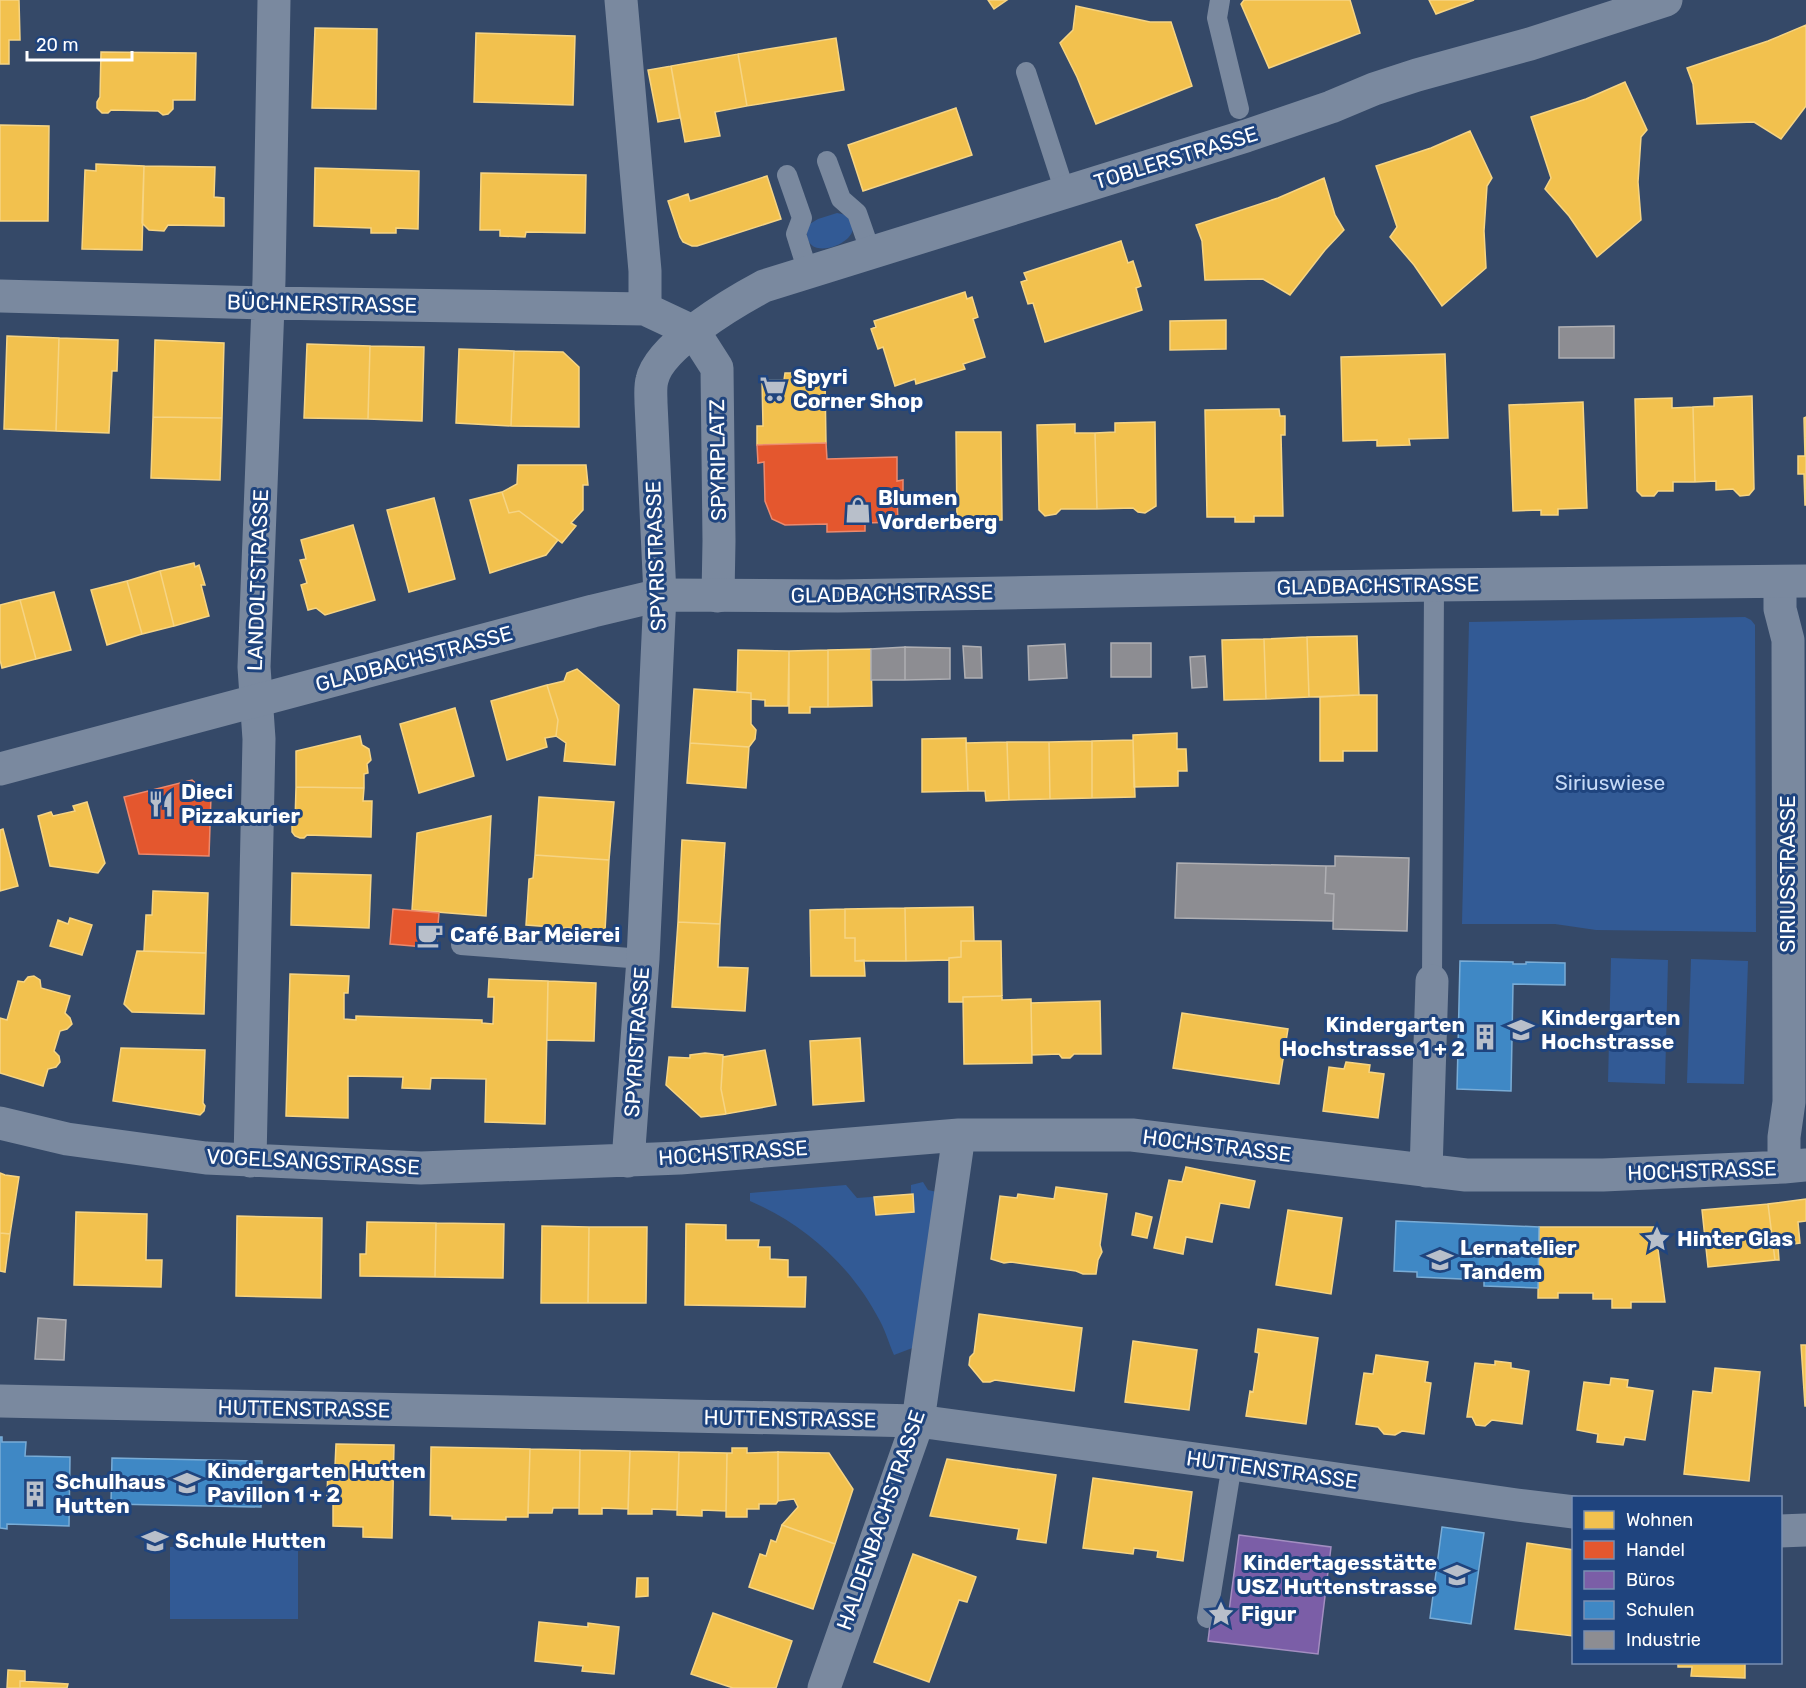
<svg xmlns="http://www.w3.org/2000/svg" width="1806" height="1688" font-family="Rubik,sans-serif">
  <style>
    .green { fill: #325a95 }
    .homes { fill: #f2c14e; stroke: #f6d483; stroke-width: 1.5 }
    .shops { fill: #e4572e; stroke: #ec896d; stroke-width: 1.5 }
    .offices { fill: #7b5ea7; stroke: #a38ec1; stroke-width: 1.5 }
    .schools { fill: #3f88c5; stroke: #79acd6; stroke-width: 1.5 }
    .industry { fill: #8d8d92; stroke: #afafb3; stroke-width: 1.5 }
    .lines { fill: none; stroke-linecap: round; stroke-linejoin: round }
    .service { stroke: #7a899f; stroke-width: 20 }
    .minor { stroke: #7a899f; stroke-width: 33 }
    .tertiary { stroke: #7a899f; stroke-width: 33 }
    .labels { text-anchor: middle; stroke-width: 6; stroke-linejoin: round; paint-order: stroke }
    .street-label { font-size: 21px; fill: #fff; stroke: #1f447e }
    .poi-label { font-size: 21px; font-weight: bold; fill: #fff; stroke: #1f447e; text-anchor: start }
    .park-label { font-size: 21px; fill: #c6daf6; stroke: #1f447e }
  </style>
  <rect width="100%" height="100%" fill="#354968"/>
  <!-- green -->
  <path class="green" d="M837,213C844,214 849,216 852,223C862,244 798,267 808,225L818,219Z
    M1745,617L1751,620L1755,625L1756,932L1596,930L1555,924H1462L1469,622Z
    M1611,958L1668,960L1665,1084L1608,1082Z
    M1691,959L1748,961L1744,1084L1687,1083Z
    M923,1182L928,1190L937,1192L915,1347L894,1355C889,1344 886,1332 880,1321C852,1267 806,1225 750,1201V1193L846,1185L857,1198L911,1194V1185Z
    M170,1547H298V1619H170Z"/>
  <!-- homes -->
  <path class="homes" d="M0,0H19L20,40H9V64H0Z
    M988,0H1007L994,9Z
    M1244,0H1350L1360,33L1269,68L1241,4Z
    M1429,0H1474L1436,14Z
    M1076,6L1150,22H1171L1192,86L1096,124L1077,77L1060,43L1073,30Z
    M1806,25V106L1781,139L1754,122L1697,124L1693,84L1687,68L1768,41Z
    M315,28L377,29L376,109L312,108Z
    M476,33L575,36L573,105L474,102Z
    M836,38L844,90L747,106L738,54Z
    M101,52L196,53L195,100H173V109L168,114L163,115L158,111L111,110L108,113H102L97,108V102L100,97Z
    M738,54L747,106L715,112L720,136L685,142L671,66Z
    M671,66L680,118L658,122L648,70Z
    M1625,82L1647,130L1641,137L1638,182L1641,220L1597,257L1569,216L1545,189L1551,178L1531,117L1586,99Z
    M956,108L972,155L863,191L848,145Z
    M0,125L49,126L48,221H0Z
    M1470,131L1492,178L1487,186L1484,231L1486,268L1442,306L1414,265L1390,237L1397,227L1376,166L1431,148Z
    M96,164L144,166L142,250L82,249L85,170L96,171Z
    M144,166L215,167L214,197L224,198V226L168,225L164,231L149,230L142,223Z
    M315,168L419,171L418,229L396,228V233H371V228L314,226Z
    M481,173L586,175L585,233L526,232L525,237L500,236V230H480Z
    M767,176L781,219L697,246H692L683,242L680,237L668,201L688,194L690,201Z
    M1324,178L1335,215L1344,230L1325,250L1290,295L1263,279L1205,280L1202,241L1196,225L1278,198Z
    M1121,241L1128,263L1133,261L1141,286L1136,288L1142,310L1045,342L1033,303L1028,304L1021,282L1027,280L1024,273Z
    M965,292L967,299L972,297L978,317L973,319L985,357L963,364L965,369L916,384L915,379L895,386L883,347L878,349L871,329L876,327L874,321Z
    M1226,320V349L1170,350V321Z
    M7,336L59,338L56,431L4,429Z
    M59,338L118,340L117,371H112L109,433L56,431Z
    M155,340L224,343L222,418L153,417Z
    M307,344L370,346L368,419L304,418Z
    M370,346L424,347L422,421L368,419Z
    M459,349L514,351L511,426L456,423Z
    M514,351L563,352L579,367V427L511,426Z
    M1445,354L1448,438L1409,439L1410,445L1377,446V440L1343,441L1341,357Z
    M785,373H800V380L825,379L826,443L757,445V426H763L762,380H784Z
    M1752,396L1754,489L1749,495L1740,496L1733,489L1716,490V481L1695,482L1693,407L1714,406V398Z
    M1672,398V408L1693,407L1695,482H1673V491H1658L1654,496H1642L1637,491L1635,399Z
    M1583,402L1587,508L1558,509V515H1541V510L1513,511L1509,405Z
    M1279,409L1280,416H1285V435H1281L1283,516H1254V522H1235V517H1207L1205,410Z
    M153,417L222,418L220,480L151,478Z
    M1806,417V505H1805L1804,474H1798V456H1805L1804,418Z
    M1155,422L1156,506L1145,513L1138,512L1133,508L1097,509L1095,433L1115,432V423Z
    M1075,424V433H1095L1097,509H1061L1056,514L1045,516L1039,510L1037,425Z
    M956,432H1001L1002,520H981L977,526H962L957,521Z
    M518,465H586L588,485H583V510L571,523L576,526L562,543L519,511L509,513L502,492L517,484Z
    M502,492L509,513L519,511L558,540L546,555L490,573L470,500Z
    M434,498L455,579L409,592L387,510Z
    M353,525L375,600L325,615L316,608L308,610L301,585L307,583L300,560L306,559L301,540Z
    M194,563L195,567L199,565L205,585H201L209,616L174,626L160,571Z
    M160,571L174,626L142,634L127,581Z
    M127,581L142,634L107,645L91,590Z
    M54,592L71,650L36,659L20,600Z
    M20,600L36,659L2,668L0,660V605Z
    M1357,636L1359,695L1309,697L1307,637Z
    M1307,637L1309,697L1266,699L1264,639Z
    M1264,639L1266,699L1224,700L1222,640Z
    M871,649L872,706L828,707V650Z
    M738,650L789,651L788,706H765V700L751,699V693L737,692Z
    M828,650V707H810V713H789V651Z
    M577,669L619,705L615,765L564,761L566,743L556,736L558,720L547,685L564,681L567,673Z
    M547,685L558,720L556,736L545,738L547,747L507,760L491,701Z
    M694,689L751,693V724L756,730L755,739L749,747L690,743Z
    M1359,695H1377V751H1343V761H1320V697Z
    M455,708L474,776L419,793L400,724Z
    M1177,733V749H1186L1187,771H1178V786L1134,787L1133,735Z
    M360,736L362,745L369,749L371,760L367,764L368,773L364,774V788L296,787V751Z
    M966,738L968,791L922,792V739Z
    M1133,740L1135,797L1092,798V741Z
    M1092,741V798L1050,799L1049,742Z
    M1007,742L1009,800L986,801L985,791H968L966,743Z
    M1007,742H1049L1050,799L1009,800Z
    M690,743L749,747L746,788L687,783Z
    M296,787L364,788L363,801H372L371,837L307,835L304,838H300L295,836L292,832V826L295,823Z
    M539,797L614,802L609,860L535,855Z
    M87,802L105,863L98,873L50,866L38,816L51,812L53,816L75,811L73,806Z
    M491,816L486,916L412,910L417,833Z
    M3,829L18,886L0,891V830Z
    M682,840L725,843L720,924L678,922Z
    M535,855L609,860L605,931L526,925L529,879L533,878Z
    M292,873L371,875L369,928L291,925Z
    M153,891L208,893L206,953L144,951L146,915H152Z
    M973,907L974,941H961V957L949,958V960L906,961L905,908Z
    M905,908L906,961H855V938H845V909Z
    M845,909V938H855V961L864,960L865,976H811L810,910Z
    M70,918L92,925L82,955L50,946L58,920L68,924Z
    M678,922L720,924L718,967L748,968L745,1011L672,1007Z
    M961,941H1001L1002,996L963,997V1002H949V958L961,957Z
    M137,951L206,953L204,1014L132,1012L124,1004Z
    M290,974L349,976L348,993H344V1019L356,1020V1016L482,1020V1023L493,1024L494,997H488L489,979L548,981L545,1124L485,1122L486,1079L431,1078L430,1089L402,1088L403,1077L348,1076V1118L286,1116Z
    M34,976L40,980L41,988L70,996L65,1013L70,1018L72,1024L67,1029L60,1031L54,1051L59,1056L60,1062L56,1067L48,1069L43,1086L0,1073V1018L7,1020L18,981L24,982L28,977Z
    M548,981L596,983L594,1041L547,1040Z
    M1002,996V1000L1031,999L1032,1063L964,1064L963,997Z
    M1100,1001L1101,1054H1074L1070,1058H1062L1059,1054L1032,1055L1031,1003Z
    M1182,1013L1288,1029L1279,1084L1173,1068Z
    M860,1038L864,1101L813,1105L810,1041Z
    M121,1048L205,1050L203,1103L205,1106L204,1111L200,1115L195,1114L113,1101Z
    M765,1050L776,1105L726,1114L721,1089L723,1057Z
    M705,1053L723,1055L721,1089L726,1114L701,1117L666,1085L669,1057L690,1058V1055Z
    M1346,1062L1370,1065L1369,1072L1384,1074L1378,1118L1323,1111L1329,1067L1344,1069Z
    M1186,1167L1255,1181L1249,1208L1220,1203L1212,1242L1186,1237L1183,1254L1154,1248L1169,1180L1182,1182Z
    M0,1173L5,1175L19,1177L10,1234L0,1233Z
    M1056,1187L1107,1194L1100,1245L1102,1252L1098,1260L1096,1274H1083L1076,1271L1011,1262L1004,1263L991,1259L1000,1196L1017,1198L1018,1194L1054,1199Z
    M913,1194L914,1212L876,1215L874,1197Z
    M1806,1199V1221L1798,1222L1800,1243L1778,1246L1779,1260H1775L1768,1204Z
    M1768,1204L1775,1260L1708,1267L1702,1210Z
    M1288,1210L1342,1218L1331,1294L1276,1285Z
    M76,1212L147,1214L146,1260H162L161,1287L74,1285Z
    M1136,1213L1152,1217L1147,1238L1132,1235Z
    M237,1216L322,1218L321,1298L236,1296Z
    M367,1222L436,1223L435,1277L360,1276V1254H366Z
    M436,1223L504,1224L503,1278L435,1277Z
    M686,1224L726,1225V1240H759L758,1247H770V1259L788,1260V1277H806L805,1307L685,1305Z
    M542,1226L589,1227L588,1303H541Z
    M589,1227H647L646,1303H588Z
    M1539,1227H1655L1665,1302H1631V1308H1612V1299H1593V1293H1558V1298H1538Z
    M0,1233L10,1234L5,1272L0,1271Z
    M979,1314L1082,1328L1074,1391L995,1380L990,1382H983L969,1365L970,1357L974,1353Z
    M1258,1329L1318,1338L1306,1424L1246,1416L1250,1391L1253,1392L1259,1353L1255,1352Z
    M1133,1341L1197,1350L1189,1410L1125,1402Z
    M1801,1345H1806V1406H1805Z
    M1376,1355L1428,1362L1425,1382L1431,1383L1424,1434L1402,1431L1395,1435L1384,1434L1378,1427L1356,1424L1364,1373L1373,1374Z
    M1495,1361L1511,1363V1368L1529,1371L1522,1424L1492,1420L1485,1426L1476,1425L1472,1417H1467L1475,1363L1495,1365Z
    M1715,1368L1760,1372L1749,1481L1684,1474L1693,1391L1712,1393Z
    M1611,1378L1628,1380L1627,1387L1653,1391L1645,1440L1625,1437L1623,1445L1597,1442L1598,1434L1577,1430L1584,1382L1610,1385Z
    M336,1444L394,1445L392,1538L363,1537V1527L333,1526V1498H327L328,1466H335Z
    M431,1447L530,1449L528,1517H506V1520L452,1519V1516L430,1515Z
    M732,1448H747V1453L778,1452V1501L776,1504H759V1509H747V1517H726L727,1453H732Z
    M530,1449L580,1450L579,1508H553L552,1513H528Z
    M580,1450L630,1451L628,1509L602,1508V1514H579Z
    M630,1451L679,1452L677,1510L652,1509V1514H628Z
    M679,1452L727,1453L726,1511L702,1510V1516L677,1515Z
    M778,1452L829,1453L853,1489L835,1544L782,1525L798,1507L794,1499L778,1501Z
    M947,1459L1056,1475L1046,1543L1017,1539L1019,1529L930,1516Z
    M1093,1478L1192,1492L1183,1561L1157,1557L1158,1551L1134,1548L1133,1554L1083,1548Z
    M782,1525L835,1544L813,1609L749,1587L760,1554L766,1556L771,1540L776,1542Z
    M1527,1543L1574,1550L1573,1636L1515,1629Z
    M913,1554L976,1577L967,1602L959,1600L929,1682L874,1662Z
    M637,1578H648V1596L636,1597Z
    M713,1613L792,1641L776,1688H733L691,1674Z
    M539,1622L588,1627V1623L619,1627L614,1674L582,1671L583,1666L535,1661Z
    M1678,1662H1745V1678L1691,1676L1692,1667H1678Z
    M8,1670L25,1671V1681H20V1688H7Z
    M20,1681L68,1684L67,1688H20Z"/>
  <!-- shops -->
  <path class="shops" d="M826,443L827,459L897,457V481L903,480V497L897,498L898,522L865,523V531L827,532V524L785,525L772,519L765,501L764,462L758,463L757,445Z
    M192,780L211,796L209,856L139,854L124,797Z
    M393,909L439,913L436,948L390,944Z"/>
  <!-- offices -->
  <path class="offices" d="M1239,1535L1331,1547L1318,1654L1208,1641L1211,1617L1228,1619Z"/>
  <!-- schools -->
  <path class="schools" d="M1460,961L1513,962V964H1526V962L1565,963V985L1513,984L1511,1091L1457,1089Z
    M1396,1221L1539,1227L1538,1288L1484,1286V1280L1417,1277V1272L1394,1271Z
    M0,1437H2V1442H26L25,1456L70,1457L69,1526L7,1524V1529L0,1528Z
    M112,1458L262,1461L261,1507L111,1504Z
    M1442,1527L1484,1533L1471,1624L1430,1618Z"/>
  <!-- industry -->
  <path class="industry" d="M1614,326V358H1559V327Z
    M1111,643H1151V677H1111Z
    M1065,644L1067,678L1029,680L1028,646Z
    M963,646L981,647L982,678H965Z
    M905,647L950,648V679L905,680Z
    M905,647V680H871V649Z
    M1205,656L1207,687L1192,688L1190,657Z
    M1335,856L1409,858L1407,931L1333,929L1334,894L1325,893L1326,866H1335Z
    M1177,863L1326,866L1325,893L1334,894L1333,921L1175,918Z
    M38,1318L66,1320L64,1360L35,1359Z"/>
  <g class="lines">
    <!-- service -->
    <path class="service" d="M1220,0L1217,18L1239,109
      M1026,72L1065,192
      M827,161L841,199L857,213L871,253
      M787,175L802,218L796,234L808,272
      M461,945L643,959
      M1432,981L1434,585
      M1207,1618L1232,1464"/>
    <!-- minor -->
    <path class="minor" d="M621,0L645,271V309L694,332L717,368L719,541L718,596
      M0,296L268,303L645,309
      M1780,582V609L1788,640L1789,1102L1784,1137V1167
      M0,1123L67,1139L206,1158L421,1168L680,1158L959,1135H1132L1466,1175H1603L1784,1167L1806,1165
      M250,1161L259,739L254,667L269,280L274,0
      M628,1161L643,959L660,595L651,403C651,396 650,387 652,380C659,346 734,302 764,286L1246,136L1331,107L1374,89L1417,75L1530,44L1666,0
      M1426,1171L1432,981
      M0,1401L918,1421L1232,1464L1517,1505L1574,1512
      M1780,1531L1806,1530
      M824,1688L918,1421L959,1135"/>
    <!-- tertiary -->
    <path class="tertiary" d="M0,769L593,611L660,595L838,596L1434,585L1806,581"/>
  </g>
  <!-- icons -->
  <defs>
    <g id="supermarket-bare" transform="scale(2.07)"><path d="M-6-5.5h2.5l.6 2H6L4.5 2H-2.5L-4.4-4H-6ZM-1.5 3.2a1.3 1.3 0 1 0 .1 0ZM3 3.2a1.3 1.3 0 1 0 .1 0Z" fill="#b8bfca" stroke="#1f447e" stroke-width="2.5" paint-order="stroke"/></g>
    <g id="shop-bare" transform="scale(2.07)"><path d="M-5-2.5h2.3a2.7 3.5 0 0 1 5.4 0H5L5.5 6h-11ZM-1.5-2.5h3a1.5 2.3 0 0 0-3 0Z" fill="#b8bfca" stroke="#1f447e" stroke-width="2.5" paint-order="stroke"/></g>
    <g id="restaurant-bare" transform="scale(2.07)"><path d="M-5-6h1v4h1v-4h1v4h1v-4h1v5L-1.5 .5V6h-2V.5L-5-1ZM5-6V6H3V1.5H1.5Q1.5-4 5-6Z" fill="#b8bfca" stroke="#1f447e" stroke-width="2.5" paint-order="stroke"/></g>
    <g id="cafe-bare" transform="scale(2.07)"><path d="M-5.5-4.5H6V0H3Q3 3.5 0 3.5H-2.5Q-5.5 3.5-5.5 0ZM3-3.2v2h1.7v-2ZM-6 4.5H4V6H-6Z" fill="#b8bfca" stroke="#1f447e" stroke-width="2.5" paint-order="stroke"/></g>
    <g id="school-bare" transform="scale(2.07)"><path d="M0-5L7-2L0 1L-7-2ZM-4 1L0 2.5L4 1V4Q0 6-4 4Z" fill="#b8bfca" stroke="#1f447e" stroke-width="2.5" paint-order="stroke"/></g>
    <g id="building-bare" transform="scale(2.07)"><path d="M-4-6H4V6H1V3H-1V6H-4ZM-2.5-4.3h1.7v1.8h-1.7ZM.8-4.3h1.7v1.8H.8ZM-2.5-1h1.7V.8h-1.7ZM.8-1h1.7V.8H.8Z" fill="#b8bfca" stroke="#1f447e" stroke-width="2.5" paint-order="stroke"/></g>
    <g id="sight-bare" transform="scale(2.07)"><path d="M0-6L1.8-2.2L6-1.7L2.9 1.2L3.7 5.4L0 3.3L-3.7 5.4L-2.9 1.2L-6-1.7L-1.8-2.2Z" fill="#b8bfca" stroke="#1f447e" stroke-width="2.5" paint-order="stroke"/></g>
  </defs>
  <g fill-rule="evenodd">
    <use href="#supermarket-bare" x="773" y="389"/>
    <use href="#shop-bare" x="858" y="510"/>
    <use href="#restaurant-bare" x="161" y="804"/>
    <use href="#cafe-bare" x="430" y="935"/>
    <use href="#school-bare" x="1521" y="1030"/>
    <use href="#building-bare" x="1485" y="1037"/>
    <use href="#sight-bare" x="1657" y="1239"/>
    <use href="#school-bare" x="1440" y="1260"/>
    <use href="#school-bare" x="187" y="1483"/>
    <use href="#building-bare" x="35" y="1494"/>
    <use href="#school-bare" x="155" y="1541"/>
    <use href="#school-bare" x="1457" y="1575"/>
    <use href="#sight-bare" x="1221" y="1614"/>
  </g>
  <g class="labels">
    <!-- street labels -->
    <g class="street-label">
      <text transform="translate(1176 158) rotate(-17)" y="7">TOBLERSTRASSE</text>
      <text transform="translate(322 304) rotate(1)" y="7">BÜCHNERSTRASSE</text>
      <text transform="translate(718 460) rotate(-91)" y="7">SPYRIPLATZ</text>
      <text transform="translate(656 556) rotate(-92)" y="7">SPYRISTRASSE</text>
      <text transform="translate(258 580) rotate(-88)" y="7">LANDOLTSTRASSE</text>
      <text transform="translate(1378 586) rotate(-1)" y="7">GLADBACHSTRASSE</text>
      <text transform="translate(892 594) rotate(-1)" y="7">GLADBACHSTRASSE</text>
      <text transform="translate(414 659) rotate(-15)" y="7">GLADBACHSTRASSE</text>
      <text transform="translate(1788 874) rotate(-90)" y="7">SIRIUSSTRASSE</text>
      <text transform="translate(637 1042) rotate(-86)" y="7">SPYRISTRASSE</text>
      <text transform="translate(1217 1146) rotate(7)" y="7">HOCHSTRASSE</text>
      <text transform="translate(733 1153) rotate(-4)" y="7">HOCHSTRASSE</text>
      <text transform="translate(313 1162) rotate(3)" y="7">VOGELSANGSTRASSE</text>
      <text transform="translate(1702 1171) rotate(-2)" y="7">HOCHSTRASSE</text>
      <text transform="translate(304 1409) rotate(1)" y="7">HUTTENSTRASSE</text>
      <text transform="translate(790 1419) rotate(1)" y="7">HUTTENSTRASSE</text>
      <text transform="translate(1272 1470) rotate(8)" y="7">HUTTENSTRASSE</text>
      <text transform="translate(881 1520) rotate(-71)" y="7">HALDENBACHSTRASSE</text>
    </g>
    <!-- poi labels -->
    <g class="poi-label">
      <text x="793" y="384">Spyri<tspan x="793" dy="24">Corner Shop</tspan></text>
      <text x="878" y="505">Blumen<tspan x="878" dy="24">Vorderberg</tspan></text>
      <text x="181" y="799">Dieci<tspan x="181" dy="24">Pizzakurier</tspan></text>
      <text x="450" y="942">Café Bar Meierei</text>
      <text x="1541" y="1025">Kindergarten<tspan x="1541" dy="24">Hochstrasse</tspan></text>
      <text x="1465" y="1032" text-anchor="end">Kindergarten<tspan x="1465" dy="24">Hochstrasse 1 + 2</tspan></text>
      <text x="1677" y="1246">Hinter Glas</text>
      <text x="1460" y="1255">Lernatelier<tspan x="1460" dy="24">Tandem</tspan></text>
      <text x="207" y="1478">Kindergarten Hutten<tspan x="207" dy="24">Pavillon 1 + 2</tspan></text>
      <text x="55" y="1489">Schulhaus<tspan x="55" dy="24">Hutten</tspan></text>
      <text x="175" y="1548">Schule Hutten</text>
      <text x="1437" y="1570" text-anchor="end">Kindertagesstätte<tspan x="1437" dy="24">USZ Huttenstrasse</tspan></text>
      <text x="1241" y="1621">Figur</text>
    </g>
    <!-- park labels -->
    <g class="park-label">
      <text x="1610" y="790">Siriuswiese</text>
    </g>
  </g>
  <!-- legend -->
  <rect x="1572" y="1496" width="210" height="168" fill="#1f447e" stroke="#798fb2" stroke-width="1.5"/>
  <rect x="1584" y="1511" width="30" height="18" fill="#f2c14e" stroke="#798fb2" stroke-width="1.5"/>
  <text x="1626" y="1526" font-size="18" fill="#ffffff">Wohnen</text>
  <rect x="1584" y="1541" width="30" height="18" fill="#e4572e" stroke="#798fb2" stroke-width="1.5"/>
  <text x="1626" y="1556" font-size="18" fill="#ffffff">Handel</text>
  <rect x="1584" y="1571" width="30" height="18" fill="#7b5ea7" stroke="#798fb2" stroke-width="1.5"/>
  <text x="1626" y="1586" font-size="18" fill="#ffffff">Büros</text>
  <rect x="1584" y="1601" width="30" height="18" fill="#3f88c5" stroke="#798fb2" stroke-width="1.5"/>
  <text x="1626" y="1616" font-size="18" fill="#ffffff">Schulen</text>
  <rect x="1584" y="1631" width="30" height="18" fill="#8d8d92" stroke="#798fb2" stroke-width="1.5"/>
  <text x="1626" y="1646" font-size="18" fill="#ffffff">Industrie</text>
  <!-- scale -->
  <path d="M27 51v9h105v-9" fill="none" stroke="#ffffff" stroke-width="3"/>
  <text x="36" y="51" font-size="18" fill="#ffffff" stroke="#1f447e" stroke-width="4.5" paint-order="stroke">20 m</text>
</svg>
